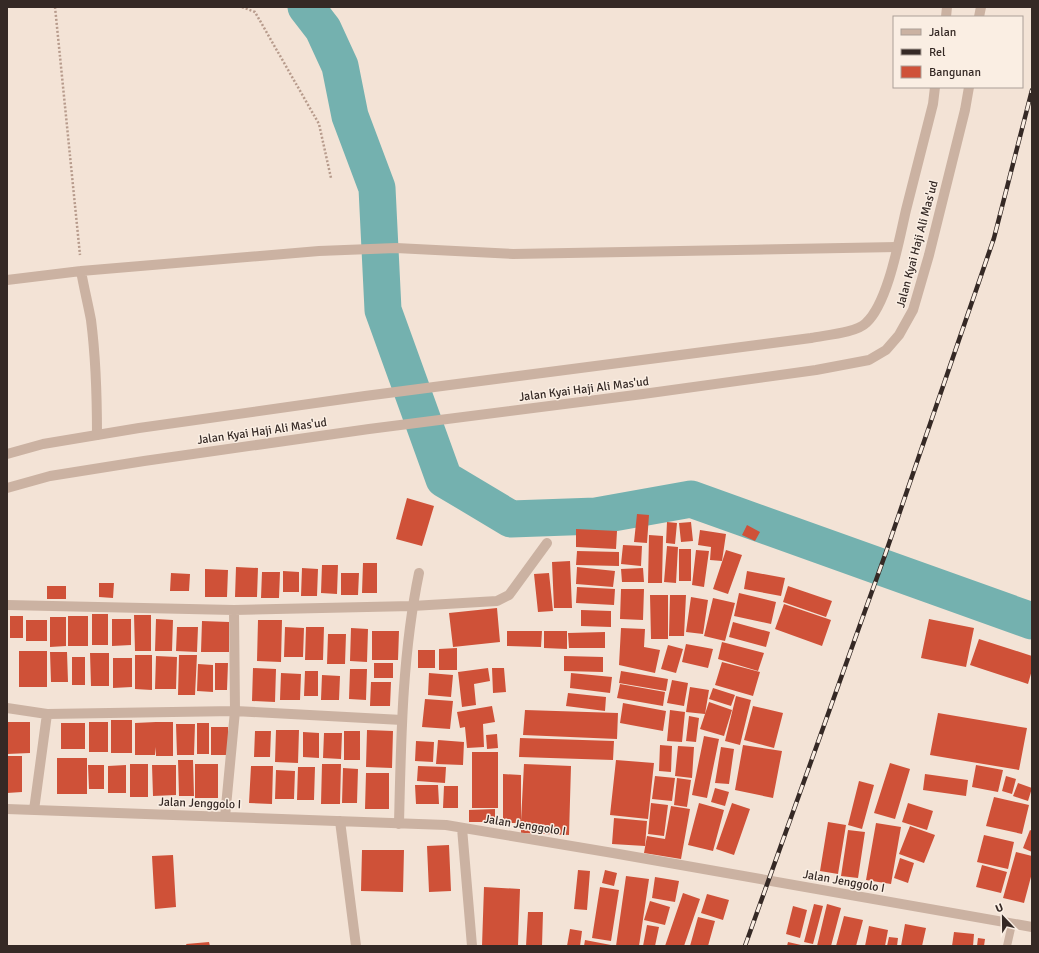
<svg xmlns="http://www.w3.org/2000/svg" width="1039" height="953" font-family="Signika,sans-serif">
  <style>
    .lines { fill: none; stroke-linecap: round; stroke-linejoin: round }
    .river { stroke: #74b1af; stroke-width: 37 }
    .building { fill: #cf5138 }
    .path { stroke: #b79b8c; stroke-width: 2.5; stroke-dasharray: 2 2; stroke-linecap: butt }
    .service { stroke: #cbb2a2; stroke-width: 8 }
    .minor { stroke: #cbb2a2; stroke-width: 10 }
    .tertiary { stroke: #cbb2a2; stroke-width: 10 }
    .rail-casing { stroke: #352925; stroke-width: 4.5 }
    .rail { stroke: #faeee3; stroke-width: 3; stroke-dasharray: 9; stroke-linecap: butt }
    .labels { text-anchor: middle; stroke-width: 3; stroke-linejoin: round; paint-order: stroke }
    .street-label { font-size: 12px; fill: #352925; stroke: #faeee3 }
  </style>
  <rect width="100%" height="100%" fill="#f3e3d6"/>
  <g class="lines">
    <!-- river -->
    <path class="river" d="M306,7L323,29L340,66L350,116L377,188L383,310L444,479L511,519L596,516L691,499L1032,621"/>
  </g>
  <!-- building -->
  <path class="building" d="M407,498L434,506L422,546L396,539Z
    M637,514L649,515L647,543L634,542Z
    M667,522L677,523L675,544L666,543Z
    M691,522L693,541L681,542L679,523Z
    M747,525L760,532L755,541L742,535Z
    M576,529L617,531L616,549L576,547Z
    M700,530L726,534L722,561L710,560L711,547L698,545Z
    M649,535L663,536L662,583H648Z
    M623,545L642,546L641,566L621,564Z
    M667,546L678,547L676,583L664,582Z
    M679,549H691V581H679Z
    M696,550L709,551L704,587L692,585Z
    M726,550L742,555L728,594L713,589Z
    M577,551L619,552V566L576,565Z
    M570,561L572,608H554L552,562Z
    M363,563H377V593H362Z
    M322,565H338L337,594L321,593Z
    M236,567L258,568L257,597H235Z
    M577,567L615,571L613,587L576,584Z
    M302,568L318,569L317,596H301Z
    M643,568L644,582H622L621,569Z
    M205,569L228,570L227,597H205Z
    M283,571L299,572V592H283Z
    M747,571L785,578L781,596L744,589Z
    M262,572H280L279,598H261Z
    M171,573L190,574L189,591H170Z
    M341,573H359L358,595H341Z
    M549,573L553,611L538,612L534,574Z
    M99,583H114L113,598L99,597Z
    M47,586H66V599H47Z
    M788,586L832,601L826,617L783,602Z
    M577,587L615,589L614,605L576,603Z
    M621,589H644L643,620L620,619Z
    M739,593L776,602L771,624L734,616Z
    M650,595H668V639H651Z
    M670,595H686L684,636H669Z
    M691,597L708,600L703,634L686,632Z
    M713,598L735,603L725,641L704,636Z
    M784,604L831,620L822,646L775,629Z
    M497,608L500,642L453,647L449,613Z
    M581,610L611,611V627L581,626Z
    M92,614H108V645H92Z
    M134,615H151V651H135Z
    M10,616H23V638H10Z
    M68,616H88V646H68Z
    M50,617H66V646L50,647Z
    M112,619H131V645L112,646Z
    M156,619L173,620L172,651H155Z
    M929,619L974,628L966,667L921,658Z
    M26,620H47V641H26Z
    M258,620H282L281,662L257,661Z
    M202,621L229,622V652H201Z
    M733,622L770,632L766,647L729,637Z
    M177,627H198L197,652L176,651Z
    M285,627L304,628L303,657H284Z
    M306,627H324L323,660H305Z
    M351,628L368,629L367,662L350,661Z
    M621,628L645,629L644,647L660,650L655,673L619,665Z
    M372,631H399L398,660H372Z
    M507,631H542L541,647L507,646Z
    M544,631H567V649L544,648Z
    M605,632V648H569L568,633Z
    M328,634H346L345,664H327Z
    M979,639L1032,656V670L1028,684L970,665Z
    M722,642L764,653L758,671L718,659Z
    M686,644L713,649L708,668L682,662Z
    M668,645L683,649L676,673L661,669Z
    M457,648V670H439V649Z
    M418,650H435V668H418Z
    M19,651H47V687H19Z
    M50,652H67L68,682H51Z
    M90,653H109V686H91Z
    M135,655H152V690L135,689Z
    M179,655H197L195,695H178Z
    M156,656L177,657L176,689H155Z
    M564,656L603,657V672L564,671Z
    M72,657H85V685H72Z
    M113,658H132V687L113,688Z
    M722,662L760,672L753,696L715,685Z
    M215,663H228L227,690H215Z
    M374,663H393V678H374Z
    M198,664L213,665V692L197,691Z
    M253,668L276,669L275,702L252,701Z
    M488,668L490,681L474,684L476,705L462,707L458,672Z
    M492,668H504L506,692L493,693Z
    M350,669H367L366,700L349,699Z
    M305,671H318V696H304Z
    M621,671L668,679L666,691L619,683Z
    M281,673L301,674L300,700H280Z
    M429,673L453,675L451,697L428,695Z
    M571,673L612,677L610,693L570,688Z
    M322,675L340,676L339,700H321Z
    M672,680L688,683L684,706L667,703Z
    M371,682H391L390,706H370Z
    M620,684L665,692L663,706L617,698Z
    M690,687L709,690L705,714L686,712Z
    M713,688L735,695L731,706L709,699Z
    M568,693L606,697L605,711L566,706Z
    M736,696L751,700L740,745L725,741Z
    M425,699L453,701L450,729L422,727Z
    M709,702L732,710L724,736L700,729Z
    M623,703L666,711L663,731L620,723Z
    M492,706L495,722L483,724L484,747L467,748L465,727L460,728L457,712Z
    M753,706L783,713L774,748L744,740Z
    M525,710L618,713L617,739L523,735Z
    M670,710L685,712L682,742L667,741Z
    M938,713L1027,728L1019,770L930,755Z
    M689,716L699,718L696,742L686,741Z
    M111,720H132V753H111Z
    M7,722H30V753L7,754Z
    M89,722H108V752H89Z
    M156,722H173V756H156V747L155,755H135V723Z
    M61,723H85V749H61Z
    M197,723H209V754H197Z
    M176,724H195L194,755H177Z
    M211,727H228V755H211Z
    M276,730H299L298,763L275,762Z
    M367,730L393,731L392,768L366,767Z
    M255,731H271L270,757H254Z
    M344,731H360V760H344Z
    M303,732L319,733V758L303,757Z
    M324,733H342L341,759L323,758Z
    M497,734L498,748L487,749L486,735Z
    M704,736L719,739L707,798L692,795Z
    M520,738L614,741L613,760L519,757Z
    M438,740L464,742L463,765L436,764Z
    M416,741L434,742L433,762L415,761Z
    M660,745L672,746L671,772L659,771Z
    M743,745L782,751L773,798L735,790Z
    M678,746L694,747L692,778L675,776Z
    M721,747L734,749L729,784L715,783Z
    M472,752H498V808H472Z
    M7,756H22V792L7,793Z
    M57,758H87V794H57Z
    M178,760H193L194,796H179Z
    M616,760L654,763L648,819L610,815Z
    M890,763L910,769L895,819L874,813Z
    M130,764H148V797H130Z
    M195,764H218V798H195Z
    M322,764H341L340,804H321Z
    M524,764L571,766L569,835L521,833V823H503V774L521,775V821Z
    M88,765H104V789H89Z
    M126,765V793H108V766Z
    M152,765H176V795L153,796Z
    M976,765L1003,770L998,792L972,787Z
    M251,766H273L272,804L249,803Z
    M418,766L446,767L445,783L417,781Z
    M298,767H315L314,800H297Z
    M343,768L358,769L357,803H342Z
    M276,770L295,771L294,799H275Z
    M366,773H389V809H365Z
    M925,774L968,780L966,796L923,790Z
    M655,776L675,778L672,801L652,799Z
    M1006,776L1016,779L1012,794L1002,791Z
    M677,778L691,780L687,807L674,805Z
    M859,781L874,785L862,829L848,825Z
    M1018,783L1032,788L1028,801L1013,796Z
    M415,785H438L439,804H416Z
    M444,786H458V808H443Z
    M715,788L729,792L725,806L711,802Z
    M994,797L1029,805L1022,834L986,826Z
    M651,803L668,805L664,836L648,834Z
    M699,803L724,810L713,851L688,845Z
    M732,803L750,809L734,855L716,849Z
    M908,803L933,811L927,830L902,822Z
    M671,806L690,809L681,859L644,853L647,836L665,839Z
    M495,809V822H469V810Z
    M614,818L647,821L645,846L612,844Z
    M828,822L846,825L838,874L820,871Z
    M876,823L901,827L891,884L866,880Z
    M910,826L935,835L924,863L899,854Z
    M848,830L865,832L858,878L841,876Z
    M1030,830L1032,831V852L1023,848Z
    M984,835L1014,842L1008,869L977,862Z
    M449,845L451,891L429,892L427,846Z
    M362,850H404L403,892L361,891Z
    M1016,852L1032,856V873L1024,903L1003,898Z
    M173,855L176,907L155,909L152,856Z
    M900,858L914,863L908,883L894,878Z
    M982,865L1007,872L1001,893L976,887Z
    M578,870L590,871L587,910L574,909Z
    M605,870L617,873L614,886L602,883Z
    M626,876L649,879L639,946H616Z
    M655,877L679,881L675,902L652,898Z
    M484,887L520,889L518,946H482Z
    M600,887L619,890L611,941L592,938Z
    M683,893L700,899L684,946H665Z
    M707,894L729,900L723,920L701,913Z
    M650,901L670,907L665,925L644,920Z
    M814,904L823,906L813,944L804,942Z
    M827,904L841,908L831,946H817Z
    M793,906L807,910L800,938L786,934Z
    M528,912H543L542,946H526Z
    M844,916L863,920L856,946H836Z
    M698,917L715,921L708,946H690Z
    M905,924L926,928L922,946H901Z
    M647,925L659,927L655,946H643Z
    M869,926L888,930L885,946H865Z
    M570,929L582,931L580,946H567Z
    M954,932L974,934L973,946H952Z
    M889,937L898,938L897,946H887Z
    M978,938L985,939L984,946H977Z
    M585,940L611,945V946H584Z
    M209,942L210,946H187L186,944Z
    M788,942L801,945V946H787Z"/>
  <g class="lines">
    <!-- path -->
    <path class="path" d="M55,7L80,255
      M242,7L255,12L319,124L331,178"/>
    <!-- service -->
    <path class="service" d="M1007,946L1012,924"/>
    <!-- minor -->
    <path class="minor" d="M81,271C84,288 88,304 91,320C96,359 97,397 97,435
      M7,280L81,271L319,251L396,248L513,254L897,247
      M7,605L234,610L412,606L497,601L509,595L547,543
      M7,708L47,714L235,711L402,720
      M7,809L446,825L613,853L1032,927
      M34,810L47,714
      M225,817L235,711L234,610
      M340,821L356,946
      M399,824C401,740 402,655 419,573
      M462,828L472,946"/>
    <!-- tertiary -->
    <path class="tertiary" d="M946,17L947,7
      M979,17L981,7
      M7,454L43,444L139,428L365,396L811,338C825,335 856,333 866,323C888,303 899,240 906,210C915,174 924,139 933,104L935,87
      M7,488L50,476L144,461L369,429L643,394L816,370L869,360L886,350L899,335L913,310L929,255L965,110L969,87"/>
    <!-- rail casing -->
    <g class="rail-casing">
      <path id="rail" d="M745,946L885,555L994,238L1032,90"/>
    </g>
    <!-- rail -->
    <use href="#rail" class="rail"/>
  </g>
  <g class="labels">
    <!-- street labels -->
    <g class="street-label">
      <text transform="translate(917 244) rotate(-75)" y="4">Jalan Kyai Haji Ali Mas'ud</text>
      <text transform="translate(584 389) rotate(-7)" y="4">Jalan Kyai Haji Ali Mas'ud</text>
      <text transform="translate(262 431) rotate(-8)" y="4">Jalan Kyai Haji Ali Mas'ud</text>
      <text transform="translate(200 803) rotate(2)" y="4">Jalan Jenggolo I</text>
      <text transform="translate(525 825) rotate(9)" y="4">Jalan Jenggolo I</text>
      <text transform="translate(844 881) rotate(10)" y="4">Jalan Jenggolo I</text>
    </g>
  </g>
  <!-- border -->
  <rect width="1039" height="953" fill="none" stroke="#352925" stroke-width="16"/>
  <!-- legend -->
  <rect x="893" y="16" width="130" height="72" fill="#faeee3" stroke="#ab9f97"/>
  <rect x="901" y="29" width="20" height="6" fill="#cbb2a2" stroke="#ab9f97"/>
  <text x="929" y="36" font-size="12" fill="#352925">Jalan</text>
  <rect x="901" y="49" width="20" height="6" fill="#352925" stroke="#ab9f97"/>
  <text x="929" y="56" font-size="12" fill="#352925">Rel</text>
  <rect x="901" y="66" width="20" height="12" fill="#cf5138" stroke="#ab9f97"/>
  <text x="929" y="76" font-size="12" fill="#352925">Bangunan</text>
  <!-- north arrow -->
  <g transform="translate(1003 917) rotate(338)" stroke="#faeee3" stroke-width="3" paint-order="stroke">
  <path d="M0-3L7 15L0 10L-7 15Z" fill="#352925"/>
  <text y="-6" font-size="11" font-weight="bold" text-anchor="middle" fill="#352925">U</text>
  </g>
</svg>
